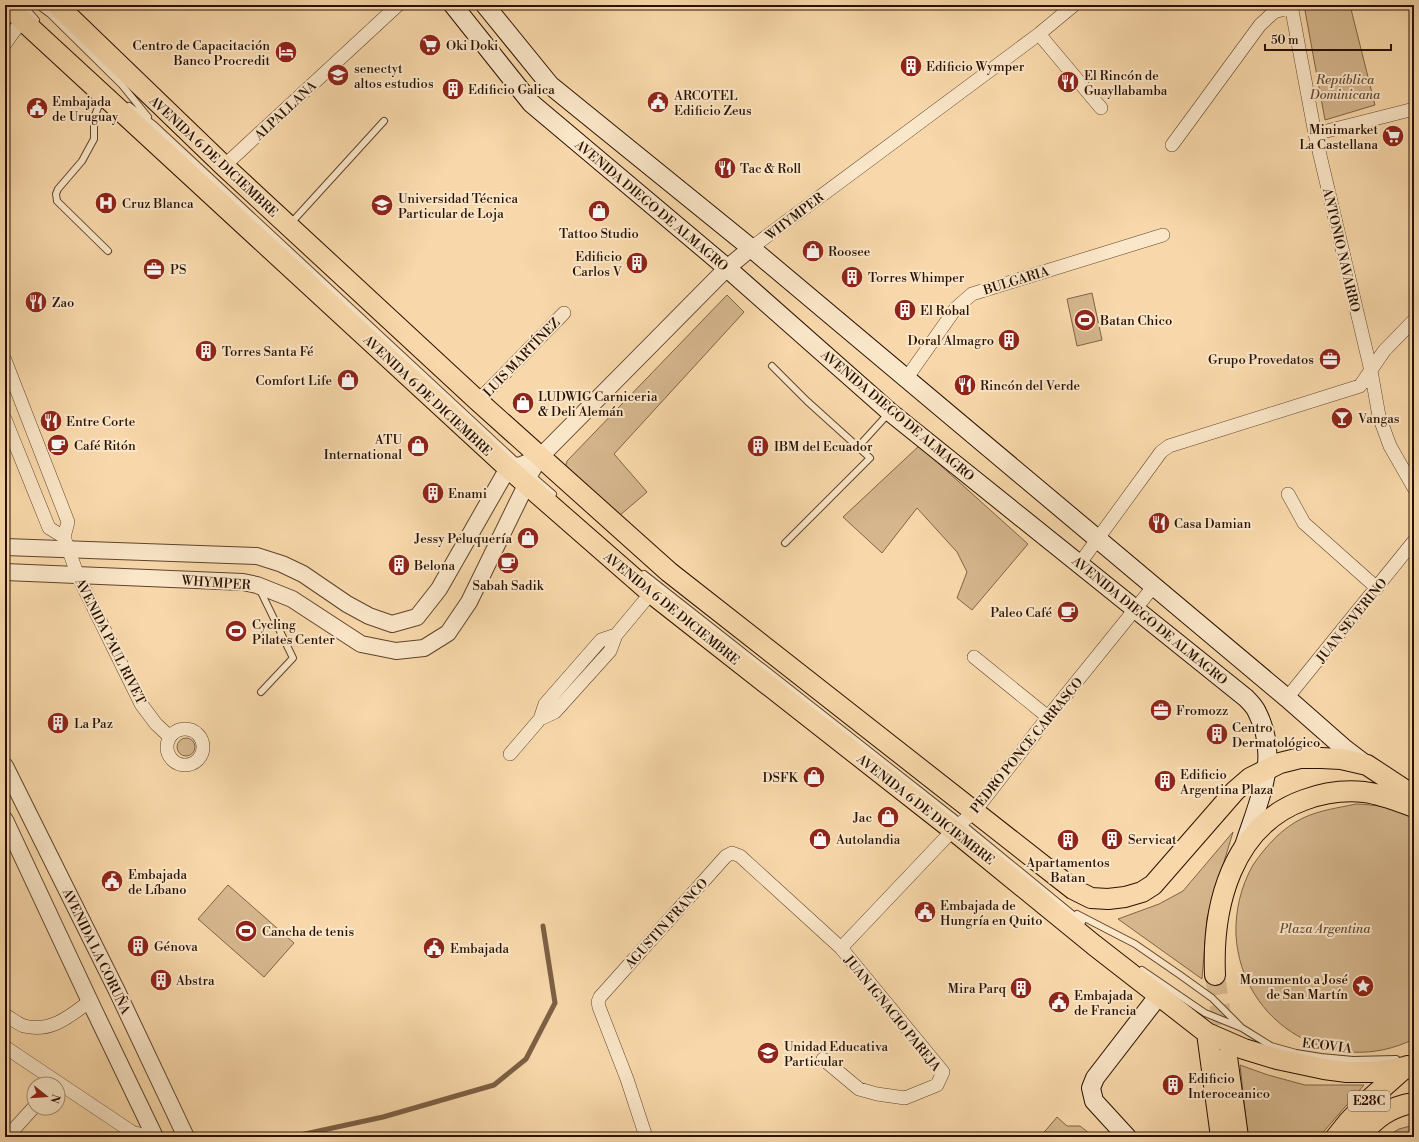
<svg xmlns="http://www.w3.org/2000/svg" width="1419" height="1142" font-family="'Libre Bodoni',serif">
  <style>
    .green { fill: #d5b68d; stroke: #806447 }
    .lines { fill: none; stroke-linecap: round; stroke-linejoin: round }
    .stream { stroke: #7c6044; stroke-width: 5 }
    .primary-tunnel { stroke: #d9ba91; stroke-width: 20; stroke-dasharray: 20 10; stroke-linecap: butt }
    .service-casing { stroke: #5e432b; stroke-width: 8 }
    .minor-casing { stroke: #5e432b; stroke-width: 14 }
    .tertiary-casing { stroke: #5e432b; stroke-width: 18 }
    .secondary-casing { stroke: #2a1101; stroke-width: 20 }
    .primary-casing { stroke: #2a1101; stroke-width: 22 }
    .service { stroke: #fae6c8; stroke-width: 6 }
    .minor { stroke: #fae6c8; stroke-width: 13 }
    .tertiary { stroke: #fae6c8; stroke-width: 16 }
    .secondary { stroke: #fae6c8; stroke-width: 18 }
    .primary { stroke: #f8d8aa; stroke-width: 20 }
    .labels { text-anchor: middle; stroke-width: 4; stroke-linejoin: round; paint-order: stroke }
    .shield { fill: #fae6c8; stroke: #68513d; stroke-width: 1 }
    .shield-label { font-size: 12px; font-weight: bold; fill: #2a1101 }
    .poi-label { font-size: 13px; fill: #2a1101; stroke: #fae6c8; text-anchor: start }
    .park-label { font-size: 13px; font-style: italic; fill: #664b32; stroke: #fae6c8 }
    .street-label { font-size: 13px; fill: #2a1101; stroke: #fae6c8 }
  </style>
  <rect width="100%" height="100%" fill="#f8d8aa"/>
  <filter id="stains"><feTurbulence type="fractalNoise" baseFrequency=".005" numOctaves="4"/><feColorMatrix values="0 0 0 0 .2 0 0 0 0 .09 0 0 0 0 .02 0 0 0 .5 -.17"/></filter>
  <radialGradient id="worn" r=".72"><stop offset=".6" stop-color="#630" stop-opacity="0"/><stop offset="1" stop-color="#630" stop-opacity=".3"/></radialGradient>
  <!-- green -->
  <path class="green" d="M1304,5H1350L1375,105L1325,120Z
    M1092,293L1102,340L1077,346L1067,299Z
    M727,295L744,312L614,454L647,492L619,516L564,472L567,461Z
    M919,446L1028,544L972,610L957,598L967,572L957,552L917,508L882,553L843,517Z
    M177 747a9 9 0 1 1 18 0a9 9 0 1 1-18 0Z
    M1356,804C1376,805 1396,807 1414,817V1039C1334,1079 1241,1024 1236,935C1235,911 1241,886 1253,865C1266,846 1282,828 1303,818C1320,810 1338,808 1356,804Z
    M1233,832L1207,918L1202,979L1118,919L1159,904L1183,891Z
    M228,885L294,943L264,977L198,919Z
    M1240,1065L1268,1075L1305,1085H1364L1319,1137H1248Z
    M1057,1117L1067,1126H1080L1094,1137H1040Z
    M1414,1125V1137H1386L1399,1129Z"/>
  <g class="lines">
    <!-- stream -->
    <path class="stream" d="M291,1137L383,1117L494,1085L526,1059L555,1003L543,926"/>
    <!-- primary-tunnel -->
    <path class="primary-tunnel" d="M1215,975L1227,1056"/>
    <!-- service casing -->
    <g class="service-casing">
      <path id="service" d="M23,5L36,20
        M38,5L50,14L122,85L148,117
        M102,97L94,118V139L82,161L58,189L56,194L57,201L108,251
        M129,106L154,125L519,464
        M291,223L384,121
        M772,366L807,401L858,447L888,414
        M530,474L553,494
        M785,543L870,458L858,447
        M644,574L961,823L1082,922
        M260,590L293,658L261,692
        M1077,914L1135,944L1180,975L1212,998L1240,1026
        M1142,970L1205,1013L1242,1028L1271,1046L1296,1053L1321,1057L1353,1060L1396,1059"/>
    </g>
    <!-- minor casing -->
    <g class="minor-casing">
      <path id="minor" d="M1291,5L1315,134L1371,371L1379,416L1390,446L1414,488
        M1039,34L1101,108
        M5,44L22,20
        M1315,134L1414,109
        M1172,145L1260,25L1274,12L1291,7
        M224,166L398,5
        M751,248L1039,34L1074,5
        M5,360L68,522L64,537L78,576L141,704L156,724L170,737
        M906,379L956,308L972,294L1163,235
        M478,401L564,313
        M5,419L49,528L64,537
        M1288,494L1304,523L1377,588
        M1080,563L1161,452L1169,446L1360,386L1384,351L1414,320
        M974,657L1048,717
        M1287,698L1414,541
        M540,719L555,712L610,651L616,635L651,593
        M167 747a18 18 0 1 1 36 0a18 18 0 1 1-36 0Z
        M510,754L540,719L545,704L601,640L616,635
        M841,948L953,830L975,811L1048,717L1153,587
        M5,1015C11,1018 18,1024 24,1026C51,1033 70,1016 90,1001
        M5,1047L132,1132L149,1137
        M7,1137L34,1107
        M646,1137L627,1079L599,1007L598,1002L600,997L726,856L732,853L740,856L841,948L943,1072L937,1085L905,1098L877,1094L859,1089L823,1059"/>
    </g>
    <!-- tertiary casing -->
    <g class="tertiary-casing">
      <path id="tertiary" d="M5,547L257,556L282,564L303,574L347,604L369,616L392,624L417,617L439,589L508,468L521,465L540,457
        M5,572L243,582L257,585L292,599L361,644L396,651L424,648L448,633L469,602L526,485L530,474L540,457L727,268L751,248
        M5,766L117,991L186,1137
        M5,820L93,1008L155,1137"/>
    </g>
    <!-- secondary casing -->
    <g class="secondary-casing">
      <path id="secondary" d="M453,5L531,103L727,268L890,412L1246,698C1250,702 1255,707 1257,712C1281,759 1258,801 1244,846
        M485,5L550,85L751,248L1287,698L1345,749L1366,765
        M1127,1137L1094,1101L1091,1088L1095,1078L1159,995"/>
    </g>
    <!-- primary casing -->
    <g class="primary-casing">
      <path id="primary" d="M8,5L22,20L508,468L651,593L953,830L1094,945L1207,1033L1244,1049L1277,1059L1324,1069L1347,1072H1373L1404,1067L1414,1070
        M57,5L224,166L478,401L669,572L1073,889L1091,898L1108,899L1125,897L1142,892L1153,885L1235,791L1250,778L1280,763L1300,758H1321L1341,759L1367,765L1414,796
        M1215,975C1212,906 1232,826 1304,800C1323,793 1344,790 1364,792C1381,794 1398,801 1414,807
        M1207,1033L1221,1137
        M1227,1057L1238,1137
        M1336,1137L1348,1122L1371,1098L1407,1066
        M1358,1137C1375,1120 1389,1106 1414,1103"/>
    </g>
    <!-- service -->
    <use href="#service" class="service"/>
    <!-- minor -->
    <use href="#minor" class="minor"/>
    <!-- tertiary -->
    <use href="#tertiary" class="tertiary"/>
    <!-- secondary -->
    <use href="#secondary" class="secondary"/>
    <!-- primary -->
    <use href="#primary" class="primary"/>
  </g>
  <!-- icons -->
  <defs>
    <g id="supermarket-disc" transform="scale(1.15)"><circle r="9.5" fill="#8f2418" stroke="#fae6c8"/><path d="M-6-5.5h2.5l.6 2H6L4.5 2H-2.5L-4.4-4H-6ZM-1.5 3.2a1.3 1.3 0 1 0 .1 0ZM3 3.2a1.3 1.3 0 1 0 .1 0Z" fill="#fff"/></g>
    <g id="hotel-disc" transform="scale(1.15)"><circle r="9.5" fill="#8f2418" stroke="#fae6c8"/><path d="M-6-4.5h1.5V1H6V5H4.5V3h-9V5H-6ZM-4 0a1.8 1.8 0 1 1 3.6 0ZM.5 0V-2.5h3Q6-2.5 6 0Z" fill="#fff"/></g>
    <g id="building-disc" transform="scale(1.15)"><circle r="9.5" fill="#8f2418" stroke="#fae6c8"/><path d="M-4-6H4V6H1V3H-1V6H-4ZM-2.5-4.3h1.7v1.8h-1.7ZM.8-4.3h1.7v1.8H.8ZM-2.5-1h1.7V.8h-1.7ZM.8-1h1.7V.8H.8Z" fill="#fff"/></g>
    <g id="school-disc" transform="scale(1.15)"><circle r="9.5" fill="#8f2418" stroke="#fae6c8"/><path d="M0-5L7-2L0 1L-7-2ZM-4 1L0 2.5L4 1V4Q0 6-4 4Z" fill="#fff"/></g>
    <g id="restaurant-disc" transform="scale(1.15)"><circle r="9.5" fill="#8f2418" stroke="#fae6c8"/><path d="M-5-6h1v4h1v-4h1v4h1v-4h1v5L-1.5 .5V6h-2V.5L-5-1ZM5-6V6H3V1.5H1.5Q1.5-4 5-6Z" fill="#fff"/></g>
    <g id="civic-disc" transform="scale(1.15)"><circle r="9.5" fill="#8f2418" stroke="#fae6c8"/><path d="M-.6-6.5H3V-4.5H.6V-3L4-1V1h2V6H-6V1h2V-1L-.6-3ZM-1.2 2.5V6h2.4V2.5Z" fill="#fff"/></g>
    <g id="hospital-disc" transform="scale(1.15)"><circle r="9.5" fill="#8f2418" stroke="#fae6c8"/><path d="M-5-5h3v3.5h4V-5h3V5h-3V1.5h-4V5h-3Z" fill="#fff"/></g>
    <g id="university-disc" transform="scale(1.15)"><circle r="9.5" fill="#8f2418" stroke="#fae6c8"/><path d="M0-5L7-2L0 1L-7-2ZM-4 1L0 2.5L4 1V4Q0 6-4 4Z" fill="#fff"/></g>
    <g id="shop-disc" transform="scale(1.15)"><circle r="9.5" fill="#8f2418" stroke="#fae6c8"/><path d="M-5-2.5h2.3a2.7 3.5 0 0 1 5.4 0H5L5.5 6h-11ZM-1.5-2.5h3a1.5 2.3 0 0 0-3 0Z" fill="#fff"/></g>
    <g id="office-disc" transform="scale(1.15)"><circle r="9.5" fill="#8f2418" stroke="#fae6c8"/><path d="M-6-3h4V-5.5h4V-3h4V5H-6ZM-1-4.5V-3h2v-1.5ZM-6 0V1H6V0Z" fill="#fff"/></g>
    <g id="stadium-disc" transform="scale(1.15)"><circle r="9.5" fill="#8f2418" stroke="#fae6c8"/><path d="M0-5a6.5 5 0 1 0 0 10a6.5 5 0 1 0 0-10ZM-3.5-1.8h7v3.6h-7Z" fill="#fff"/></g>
    <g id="bar-disc" transform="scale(1.15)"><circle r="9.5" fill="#8f2418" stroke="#fae6c8"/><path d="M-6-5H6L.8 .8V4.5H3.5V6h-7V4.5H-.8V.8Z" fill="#fff"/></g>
    <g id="cafe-disc" transform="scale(1.15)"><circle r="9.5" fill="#8f2418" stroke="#fae6c8"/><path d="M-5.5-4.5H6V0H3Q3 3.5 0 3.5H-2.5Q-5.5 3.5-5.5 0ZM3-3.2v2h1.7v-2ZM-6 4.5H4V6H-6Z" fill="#fff"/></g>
    <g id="sight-disc" transform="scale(1.15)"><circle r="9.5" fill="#8f2418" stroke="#fae6c8"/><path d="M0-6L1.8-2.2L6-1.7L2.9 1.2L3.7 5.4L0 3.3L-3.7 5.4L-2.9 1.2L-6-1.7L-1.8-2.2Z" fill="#fff"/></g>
  </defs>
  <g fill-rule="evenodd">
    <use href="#supermarket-disc" x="430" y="45"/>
    <use href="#hotel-disc" x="286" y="52"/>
    <use href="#building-disc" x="911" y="66"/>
    <use href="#school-disc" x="338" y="75"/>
    <use href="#restaurant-disc" x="1068" y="82"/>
    <use href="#building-disc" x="453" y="89"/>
    <use href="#civic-disc" x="658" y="102"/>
    <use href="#civic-disc" x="37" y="108"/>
    <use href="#supermarket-disc" x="1393" y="136"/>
    <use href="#restaurant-disc" x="725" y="168"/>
    <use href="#hospital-disc" x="106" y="203"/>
    <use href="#university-disc" x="382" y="205"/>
    <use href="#shop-disc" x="599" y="211"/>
    <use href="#shop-disc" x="813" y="251"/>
    <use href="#building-disc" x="637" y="263"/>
    <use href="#office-disc" x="154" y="269"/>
    <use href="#building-disc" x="852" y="277"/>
    <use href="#restaurant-disc" x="36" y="302"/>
    <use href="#building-disc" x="905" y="310"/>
    <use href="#stadium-disc" x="1085" y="320"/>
    <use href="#building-disc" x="1009" y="340"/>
    <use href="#building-disc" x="206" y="351"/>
    <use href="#office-disc" x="1330" y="359"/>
    <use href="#shop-disc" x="348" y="380"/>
    <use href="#restaurant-disc" x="965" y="385"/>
    <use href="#shop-disc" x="523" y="403"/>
    <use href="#bar-disc" x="1342" y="418"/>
    <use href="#restaurant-disc" x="51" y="421"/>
    <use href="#cafe-disc" x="58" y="445"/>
    <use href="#shop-disc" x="418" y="446"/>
    <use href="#building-disc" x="758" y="446"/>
    <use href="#building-disc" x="433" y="493"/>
    <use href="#restaurant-disc" x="1159" y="523"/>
    <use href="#shop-disc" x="528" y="538"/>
    <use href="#cafe-disc" x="508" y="563"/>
    <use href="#building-disc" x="399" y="565"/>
    <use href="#cafe-disc" x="1068" y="612"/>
    <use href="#stadium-disc" x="236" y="631"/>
    <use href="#office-disc" x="1161" y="710"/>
    <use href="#building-disc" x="58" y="723"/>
    <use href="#building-disc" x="1217" y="734"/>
    <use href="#shop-disc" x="814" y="777"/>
    <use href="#building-disc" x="1165" y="781"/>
    <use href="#shop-disc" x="888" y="817"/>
    <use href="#shop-disc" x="820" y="839"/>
    <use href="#building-disc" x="1112" y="839"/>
    <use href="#building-disc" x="1068" y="840"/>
    <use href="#civic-disc" x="112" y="881"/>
    <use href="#civic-disc" x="925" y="912"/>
    <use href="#stadium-disc" x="246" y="931"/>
    <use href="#building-disc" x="138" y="946"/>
    <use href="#civic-disc" x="434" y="948"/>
    <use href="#building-disc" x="161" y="980"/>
    <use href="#sight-disc" x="1363" y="986"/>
    <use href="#building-disc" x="1021" y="988"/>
    <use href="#civic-disc" x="1059" y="1002"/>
    <use href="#university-disc" x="768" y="1053"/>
    <use href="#building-disc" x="1173" y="1085"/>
  </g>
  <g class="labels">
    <!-- shield labels -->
    <rect class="shield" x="1348" y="1091" width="42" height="20" rx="3"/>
    <g class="shield-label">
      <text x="1369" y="1105">E28C</text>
    </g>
    <!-- poi labels -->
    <g class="poi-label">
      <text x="270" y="50" text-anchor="end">Centro de Capacitación<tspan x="270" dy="15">Banco Procredit</tspan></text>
      <text x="446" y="50">Oki Doki</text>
      <text x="926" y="71">Edificio Wymper</text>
      <text x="354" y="73">senectyt<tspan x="354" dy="15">altos estudios</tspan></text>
      <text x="1084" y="80">El Rincón de<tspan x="1084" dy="15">Guayllabamba</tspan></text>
      <text x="468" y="94">Edificio Galica</text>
      <text x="674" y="100">ARCOTEL<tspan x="674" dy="15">Edificio Zeus</tspan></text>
      <text x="52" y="106">Embajada<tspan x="52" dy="15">de Uruguay</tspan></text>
      <text x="1378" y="134" text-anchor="end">Minimarket<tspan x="1378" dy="15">La Castellana</tspan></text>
      <text x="740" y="173">Tac &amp; Roll</text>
      <text x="398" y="203">Universidad Técnica<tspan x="398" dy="15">Particular de Loja</tspan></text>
      <text x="122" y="208">Cruz Blanca</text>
      <text x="599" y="238" text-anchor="middle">Tattoo Studio</text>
      <text x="828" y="256">Roosee</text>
      <text x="622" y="261" text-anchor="end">Edificio<tspan x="622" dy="15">Carlos V</tspan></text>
      <text x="170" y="274">PS</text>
      <text x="868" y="282">Torres Whimper</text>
      <text x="52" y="307">Zao</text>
      <text x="920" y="315">El Robal</text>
      <text x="1100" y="325">Batan Chico</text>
      <text x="994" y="345" text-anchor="end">Doral Almagro</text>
      <text x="222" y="356">Torres Santa Fé</text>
      <text x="1314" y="364" text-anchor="end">Grupo Provedatos</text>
      <text x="332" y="385" text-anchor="end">Comfort Life</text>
      <text x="980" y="390">Rincón del Verde</text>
      <text x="538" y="401">LUDWIG Carniceria<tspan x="538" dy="15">&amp; Deli Alemán</tspan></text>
      <text x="1358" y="423">Vangas</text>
      <text x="66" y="426">Entre Corte</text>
      <text x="402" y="444" text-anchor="end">ATU<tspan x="402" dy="15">International</tspan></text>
      <text x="74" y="450">Café Ritón</text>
      <text x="774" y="451">IBM del Ecuador</text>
      <text x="448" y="498">Enami</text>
      <text x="1174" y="528">Casa Damian</text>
      <text x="512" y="543" text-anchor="end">Jessy Peluquería</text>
      <text x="414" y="570">Belona</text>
      <text x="508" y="590" text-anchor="middle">Sabah Sadik</text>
      <text x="1052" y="617" text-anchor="end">Paleo Café</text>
      <text x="252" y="629">Cycling<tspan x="252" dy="15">Pilates Center</tspan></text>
      <text x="1176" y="715">Fromozz</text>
      <text x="74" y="728">La Paz</text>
      <text x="1232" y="732">Centro<tspan x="1232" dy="15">Dermatológico</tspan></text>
      <text x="1180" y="779">Edificio<tspan x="1180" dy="15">Argentina Plaza</tspan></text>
      <text x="798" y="782" text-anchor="end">DSFK</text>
      <text x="872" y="822" text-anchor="end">Jac</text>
      <text x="836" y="844">Autolandia</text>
      <text x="1128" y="844">Servicat</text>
      <text x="1068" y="867" text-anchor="middle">Apartamentos<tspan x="1068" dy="15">Batan</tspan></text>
      <text x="128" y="879">Embajada<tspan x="128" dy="15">de Líbano</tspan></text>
      <text x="940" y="910">Embajada de<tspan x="940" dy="15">Hungría en Quito</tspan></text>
      <text x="262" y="936">Cancha de tenis</text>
      <text x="154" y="951">Génova</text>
      <text x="450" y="953">Embajada</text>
      <text x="1348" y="984" text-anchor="end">Monumento a José<tspan x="1348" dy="15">de San Martín</tspan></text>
      <text x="176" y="985">Abstra</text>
      <text x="1006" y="993" text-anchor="end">Mira Parq</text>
      <text x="1074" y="1000">Embajada<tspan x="1074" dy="15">de Francia</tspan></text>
      <text x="784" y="1051">Unidad Educativa<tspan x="784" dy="15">Particular</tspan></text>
      <text x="1188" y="1083">Edificio<tspan x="1188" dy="15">Interoceanico</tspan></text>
    </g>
    <!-- park labels -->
    <g class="park-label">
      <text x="1345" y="84">República<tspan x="1345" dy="15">Dominicana</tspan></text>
      <text x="1325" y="933">Plaza Argentina</text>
    </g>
    <!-- street labels -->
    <g class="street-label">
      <text transform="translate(285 110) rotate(-43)" y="5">ALPALLANA</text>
      <text transform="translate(214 156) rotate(43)" y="5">AVENIDA 6 DE DICIEMBRE</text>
      <text transform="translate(652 205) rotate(40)" y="5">AVENIDA DIEGO DE ALMAGRO</text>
      <text transform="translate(794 216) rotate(-37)" y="5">WHYMPER</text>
      <text transform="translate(1342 250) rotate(77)" y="5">ANTONIO NAVARRO</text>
      <text transform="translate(1016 280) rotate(-17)" y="5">BULGARIA</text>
      <text transform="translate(521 357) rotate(-46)" y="5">LUIS MARTÍNEZ</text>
      <text transform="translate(428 395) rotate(43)" y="5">AVENIDA 6 DE DICIEMBRE</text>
      <text transform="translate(898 415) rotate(40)" y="5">AVENIDA DIEGO DE ALMAGRO</text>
      <text transform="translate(216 582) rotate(4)" y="5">WHYMPER</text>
      <text transform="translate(672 608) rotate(39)" y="5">AVENIDA 6 DE DICIEMBRE</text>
      <text transform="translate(1150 620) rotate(39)" y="5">AVENIDA DIEGO DE ALMAGRO</text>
      <text transform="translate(1351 620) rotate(-51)" y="5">JUAN SEVERINO</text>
      <text transform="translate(111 641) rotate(63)" y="5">AVENIDA PAUL RIVET</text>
      <text transform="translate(1026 745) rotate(-51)" y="5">PEDRO PONCE CARRASCO</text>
      <text transform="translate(926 809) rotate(38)" y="5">AVENIDA 6 DE DICIEMBRE</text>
      <text transform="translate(666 923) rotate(-48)" y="5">AGUSTIN FRANCO</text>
      <text transform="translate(97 951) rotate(64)" y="5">AVENIDA LA CORUÑA</text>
      <text transform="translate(893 1013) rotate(51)" y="5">JUAN IGNACIO PAREJA</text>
      <text transform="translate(1327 1045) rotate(7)" y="5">ECOVIA</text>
    </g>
  </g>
  <!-- margin -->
  <rect width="1419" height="1142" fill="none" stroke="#f8d8aa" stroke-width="20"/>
  <rect x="6" y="6" width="1407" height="1130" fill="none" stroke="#2a1101" stroke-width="2"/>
  <rect x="10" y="10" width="1399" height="1122" fill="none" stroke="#2a1101"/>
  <!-- north arrow -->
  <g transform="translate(46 1096) rotate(107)"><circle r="19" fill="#fae6c8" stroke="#a79178"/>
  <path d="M0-3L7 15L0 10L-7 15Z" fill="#8f2418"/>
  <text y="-6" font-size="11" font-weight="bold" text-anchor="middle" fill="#2a1101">N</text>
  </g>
  <!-- scale -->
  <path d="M1265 44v6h126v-6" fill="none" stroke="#2a1101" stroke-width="2"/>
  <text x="1271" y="44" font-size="12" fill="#2a1101" stroke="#fae6c8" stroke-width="3" paint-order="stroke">50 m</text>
  <rect width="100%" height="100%" filter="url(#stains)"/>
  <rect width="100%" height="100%" fill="url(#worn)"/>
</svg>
